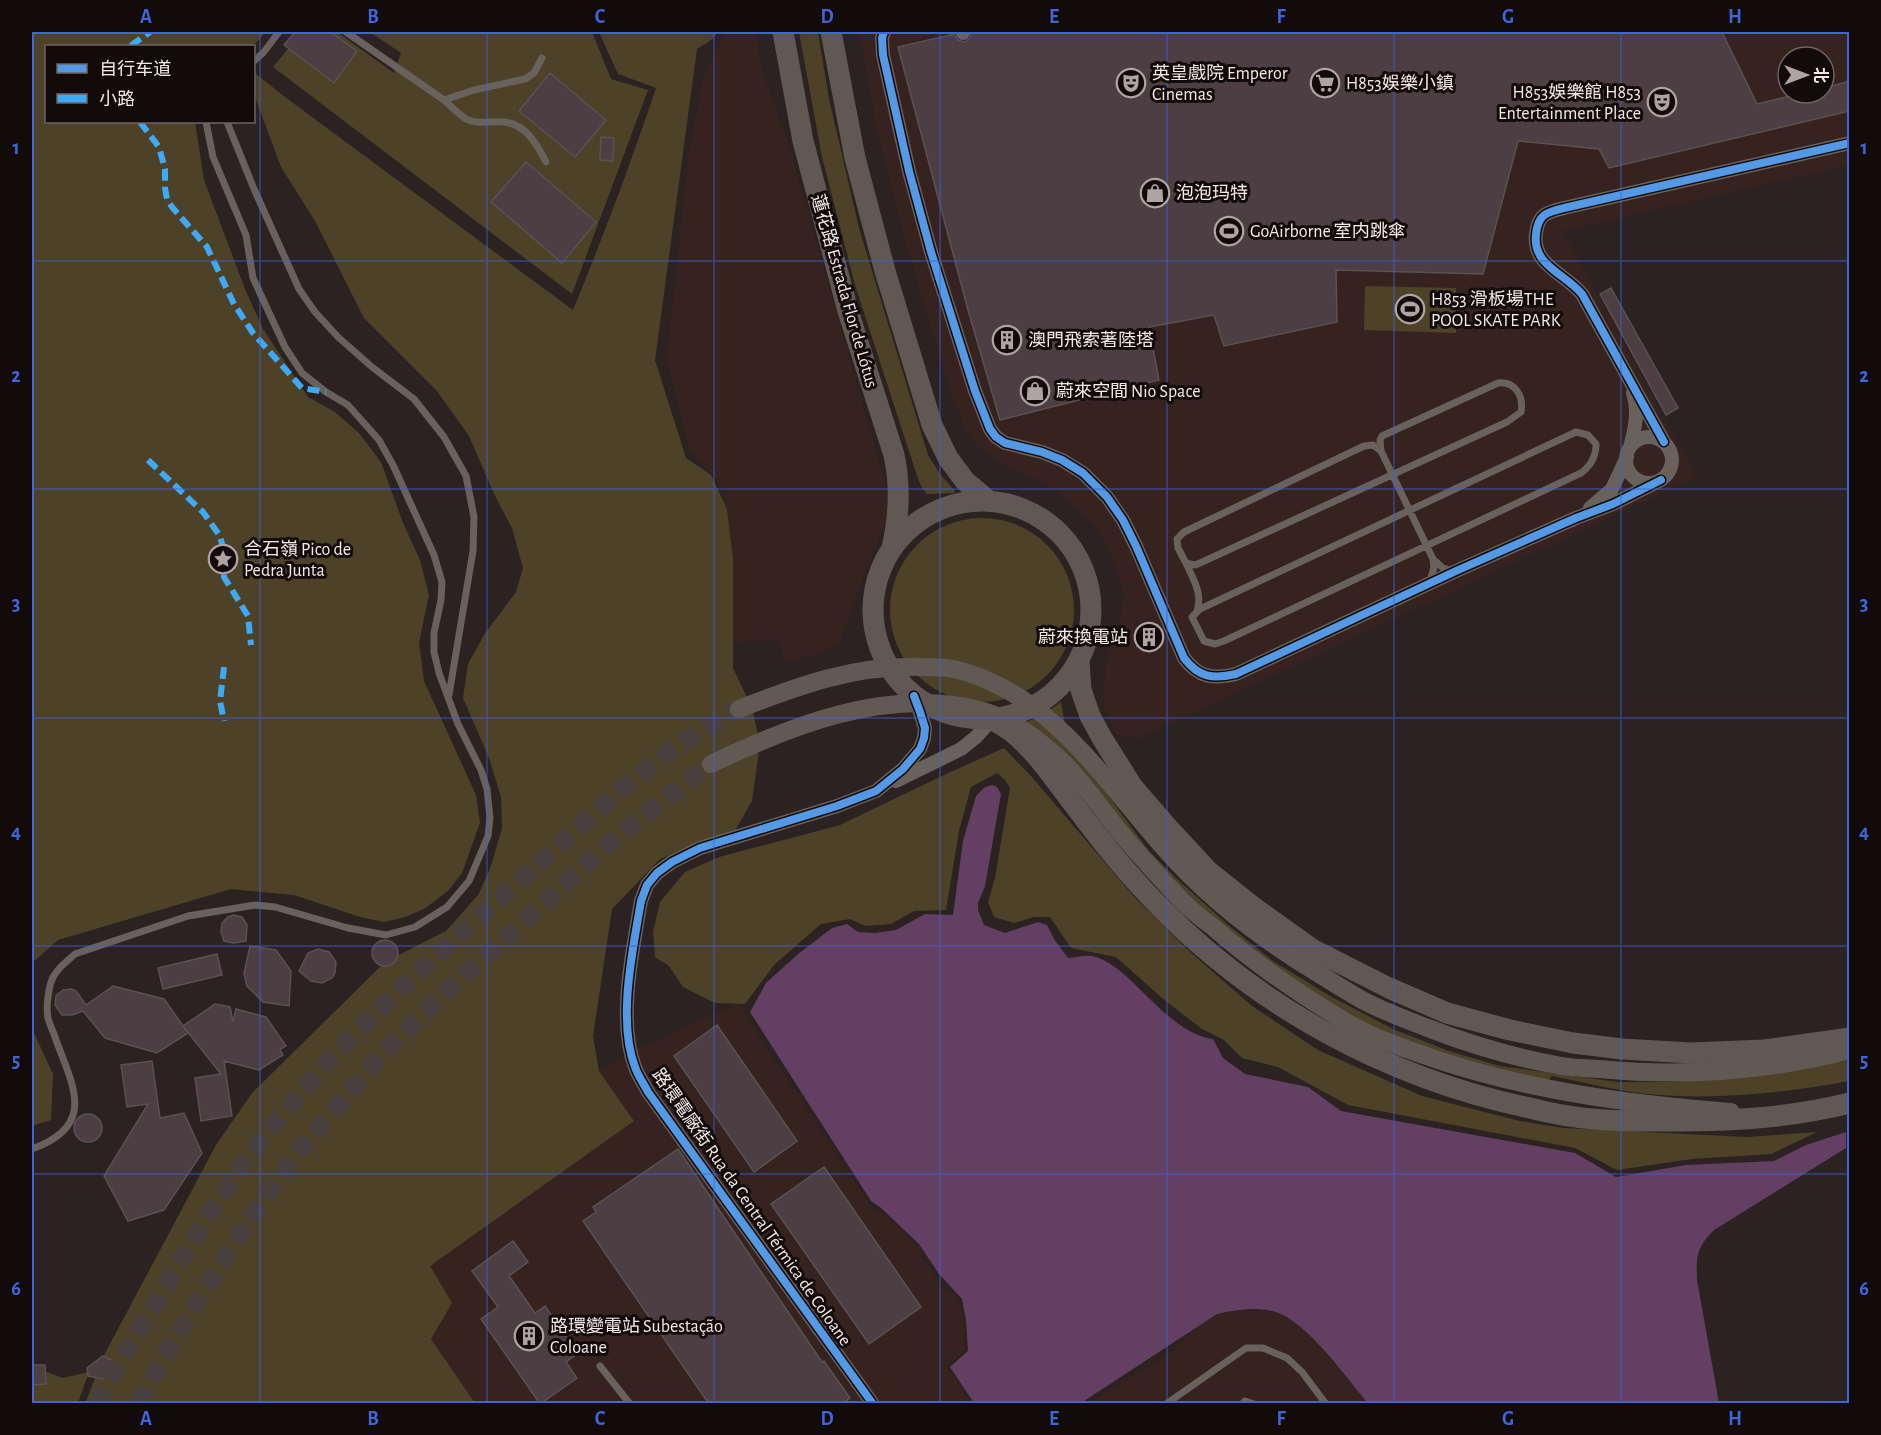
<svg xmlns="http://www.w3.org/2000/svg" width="1881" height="1435" font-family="'Alegreya Sans','Noto Sans SC',sans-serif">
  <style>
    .built { fill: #36221f; fill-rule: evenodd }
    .green { fill: #4d4228 }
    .water { fill: #634063 }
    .building { fill: #4c3e42; stroke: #5a5252; stroke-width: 1.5 }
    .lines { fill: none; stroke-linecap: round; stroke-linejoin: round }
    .secondary-tunnel { stroke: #49403f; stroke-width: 18; stroke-dasharray: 18 9; stroke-linecap: butt }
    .lane { stroke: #68615c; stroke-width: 7 }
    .street { stroke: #68615c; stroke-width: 14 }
    .secondary { stroke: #625955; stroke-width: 18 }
    .primary { stroke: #625853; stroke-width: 21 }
    .quiet { stroke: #3fa9f5; stroke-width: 6; stroke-dasharray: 12 6; stroke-linecap: butt }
    .cycleway-casing { stroke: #120b0a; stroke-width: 11 }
    .cycleway { stroke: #5399e6; stroke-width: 8 }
    .grid { fill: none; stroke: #3e65db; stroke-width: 1.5; stroke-opacity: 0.55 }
    .labels { text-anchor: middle; stroke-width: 6; stroke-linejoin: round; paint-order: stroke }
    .poi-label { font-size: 18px; fill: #f6eae9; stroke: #120b0a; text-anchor: start }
    .street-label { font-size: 18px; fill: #f6eae9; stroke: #120b0a }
    .neatline { fill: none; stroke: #3e65db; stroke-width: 2 }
    .grid-label { font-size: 20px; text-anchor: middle; font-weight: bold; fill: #3e65db }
  </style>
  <rect width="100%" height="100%" fill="#2b2221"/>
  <!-- built -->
  <path class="built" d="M724,32H756L762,69L791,152L892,507L866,570L839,644L813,655L786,663L778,641L726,642V491L690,451L667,358L688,157L703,79Z
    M859,32H1849V165L1563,231L1697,477L1138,739L1115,733L1104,708L1105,666L1119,629L1123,592L1113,559L1096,526L1064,497L1042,481L1012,471L994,459L973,442L964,426L948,385L907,246L878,137ZM1788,57H1824V93H1788Z
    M738,1003L869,1204L892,1221L914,1243L935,1276L958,1298L964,1321L965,1350L947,1366L971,1402L475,1403L431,1339L430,1266L634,1121L599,1071L631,1052Z
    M1242,1309L1273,1311L1292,1320L1308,1333L1368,1403L1088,1404L1174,1350L1197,1327L1217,1314Z"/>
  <!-- green -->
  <path class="green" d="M32,32H266L253,46H46V122H195L204,180L245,289L263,329L308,397L335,412L359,433L381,462L403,523L420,560L429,595L419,643L424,681L476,795L480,823L462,873L449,890L424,909L405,917L384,922L360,917L294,895L231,889L58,940L32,963Z
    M302,32H337L394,73L401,53L370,32H592L611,79L648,90L572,294L273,67Z
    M599,32H717L713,39L697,49L655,360L686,458L711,475L727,509L733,559V668L752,708L760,744L752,801L733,834L707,840L660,859L612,909L593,1036L599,1071L634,1121L430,1266L452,1303L431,1339L475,1403L85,1404L103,1357L216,1145L252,1093L385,962L446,931L478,895L490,869L502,828L501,797L489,758L463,698L468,664L484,635L516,592L523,568L512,528L496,498L469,436L437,391L364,318L315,221L281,167L255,97V73L285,97L573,310C603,237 631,163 656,88L618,74Z
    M799,32H818L829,99L859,228L928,455L940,474L955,491L954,493L927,494L922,488L917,476L855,285L822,157Z
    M1365,286L1456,288V333L1364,330Z
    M890 610a92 92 0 1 1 184 0a92 92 0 1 1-184 0Z
    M1061,702L1066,730L1078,755L1149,851L1177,879L1227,924L1273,961L1330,996L1393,1029L1449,1051L1500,1066L1618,1082H1672L1723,1078L1784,1072L1849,1060V1081C1781,1094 1707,1101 1638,1093C1609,1089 1580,1081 1551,1076L1543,1094L1499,1085L1257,973L1024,723L1043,715Z
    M1004,748L1031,776L1136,899L1188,950L1252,1006L1318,1050L1422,1096L1520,1121L1563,1128L1747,1137L1817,1132L1771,1154L1692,1159L1617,1170L1575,1148L1348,1105L1278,1067L1242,1058L1224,1040L1202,1029L1162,998L1116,957L1071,948L1050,917H1034L1014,923L994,917L988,902L995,878L1010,788L1005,780L997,773L971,787L959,831L946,910L914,911L891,924L865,926L850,919L821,924L774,965L745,1004L715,1003L683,987L669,966L655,957L653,932L660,902L685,872L719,857L840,825L946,774Z
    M32,1024L34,1033L53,1074L51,1120L32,1126Z
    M32,1367L63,1378L89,1372L78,1403L32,1404Z"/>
  <!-- water -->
  <path class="water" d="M992,785L997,787L1001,794L985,886L978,903V910L984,925L1005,933L1038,922L1047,925L1054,939L1068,958C1078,957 1087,954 1096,957C1105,960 1113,965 1120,971C1147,993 1178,1035 1213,1039L1223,1058L1245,1074L1308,1087L1341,1111L1575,1153L1616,1177L1686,1165L1774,1161L1806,1145L1846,1132V1148L1714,1230C1697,1247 1696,1256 1697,1280L1719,1403H1368C1346,1378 1305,1318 1272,1311C1253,1307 1235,1310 1217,1314L1081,1403H974L950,1367L968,1351L966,1320L962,1299L939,1274L919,1244L880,1207L871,1201L750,1012L766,983L798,954L832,928L847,924L858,932L875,933L896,930L925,914L953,915L963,841L976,796L985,787Z"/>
  <!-- building -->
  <path class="building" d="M295,32H330L357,51L334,83L284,45Z
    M972,32H1722L1757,104L1803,93H1824V88L1850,81V111L1609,168L1599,149L1518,141L1483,274L1336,270L1337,322L1224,346L1214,315L1149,327L1159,380L1000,420L968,310L898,47L954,34L958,40L964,42L970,38Z
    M550,73L606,120L575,157L519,111Z
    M601,137L614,138L613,161L600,160Z
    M526,162L596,222L562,263L491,202Z
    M1611,288L1678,408L1666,415L1600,294Z
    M1158,625L1163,638L1139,647L1134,635Z
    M233,915L242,917L247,925L246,941L233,943L224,941L221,932L222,923L228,917Z
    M372 953a13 13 0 1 1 26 0a13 13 0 1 1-26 0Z
    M250,946L276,950L291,971L289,1006L263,1002L247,986L244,973Z
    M318,949L329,952L336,962L335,973L332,978L322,983L311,981L299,971L308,953Z
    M217,954L222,975L163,989L158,968Z
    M113,986L164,999L188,1033L157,1053L105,1038L83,1011L72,1015H62L55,1005L56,996L63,990L72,989L76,991L86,1005Z
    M215,1004L230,1007L233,1022L236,1009L266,1017L286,1046L280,1049L283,1055L259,1070L224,1061L232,1116L201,1121L195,1078L221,1074L183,1026Z
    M717,1025L797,1141L754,1172L674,1056Z
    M152,1061L160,1118L184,1113L202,1153L164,1210L128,1221L104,1176L148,1104L127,1107L121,1065Z
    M74 1128a14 14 0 1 1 28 0a14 14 0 1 1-28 0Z
    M678,1149L822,1362L824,1361L850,1398L842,1404H709L583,1221L596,1212L593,1207Z
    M824,1167L921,1307L869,1344L771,1204Z
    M513,1241L528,1262L509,1276L535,1313L545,1306L578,1353L566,1362L577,1378L540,1404L481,1319L498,1307L472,1271Z
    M103,1356L111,1360L107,1375L103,1379L88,1376L87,1368Z
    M32,1365H45L46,1384L32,1385Z"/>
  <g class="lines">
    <!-- secondary-tunnel -->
    <path class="secondary-tunnel" d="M97,1404L111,1377L207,1217L246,1160L273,1125L332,1057L406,983L625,786L671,750L739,709
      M138,1404L180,1330L236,1240L293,1158L376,1061L436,1001L618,836L711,764"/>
    <!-- lane -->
    <path class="lane" d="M346,32L444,100L474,90L525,79L534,73L542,58
      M254,61L263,53L279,32
      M444,100C451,106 458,114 466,119C477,125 491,121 503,122C525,123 537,144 546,162
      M227,122L254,189L299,289L315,312L338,337L372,367L414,399L444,437L466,476L474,517L473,551L449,695
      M1576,432L1588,435L1596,444C1596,456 1592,465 1581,473L1224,641L1215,644L1204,641L1192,617L1200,609Z
      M1381,451L1373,445L1364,446L1184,532L1177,539L1178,548L1186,563L1195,565L1200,563L1507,422L1521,412C1524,396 1515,381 1498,383L1382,436L1380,440L1381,451L1433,559L1434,567L1430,582
      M1433,559L1443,568L1453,571
      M1186,563C1193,579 1203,594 1197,611
      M32,1149C96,1126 74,1088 56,1040C54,1033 50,1026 48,1018C46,1008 48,992 51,982C55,970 66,962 75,954L188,916L255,905L275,907L348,928L386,935L415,927L447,907L469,881L488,836L490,818L487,789L481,770L458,724L439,673L434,652V633L441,600L442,582L434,555L393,465L379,440L348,405L326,392L302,373L285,347L253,278L246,235L213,157L206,122
      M600,1366L630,1404
      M1166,1404L1246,1348H1263L1287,1358L1302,1372L1326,1404
      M1242,1404L1245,1401L1254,1404"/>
    <!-- street -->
    <path class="street" d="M884,32L882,38L883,55L909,171L931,252L975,391L990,429L996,437L1005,443L1042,452L1062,460L1083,473L1107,497L1123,520L1136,546L1184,658C1199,678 1213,679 1236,674L1456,571L1576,518L1613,504L1661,480
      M963,32V33
      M1626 460a23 23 0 1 1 46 0a23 23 0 1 1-46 0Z
      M1664,442L1582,294C1564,273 1532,265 1536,234C1538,214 1547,212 1564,208L1850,143
      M1630,447C1635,429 1639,411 1633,393
      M1590,508L1612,489L1627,457
      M896,781L961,749L976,737L992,719
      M873,1404L648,1092C644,1084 638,1076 635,1067C617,1020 633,949 641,901L647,885L657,873L672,862L700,848L837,806L876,791L903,769L920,749L924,738L925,728L920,712L914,697"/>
    <!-- secondary -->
    <path class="secondary" d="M739,709C800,685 855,665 922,667C936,667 951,667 965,672C1055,699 1106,783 1165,849C1208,898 1260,938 1316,972C1332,982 1348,992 1364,1001C1385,1012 1407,1020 1428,1028C1471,1045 1516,1058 1562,1066C1574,1068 1587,1068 1599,1069C1682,1077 1769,1071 1850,1050
      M711,764C790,726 885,688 975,709C1004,715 1033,735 1055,755C1080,777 1098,805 1119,831C1139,855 1160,878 1182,901C1191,910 1202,919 1213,927C1254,963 1299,994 1346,1022C1373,1038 1403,1048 1432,1058C1529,1091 1629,1104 1731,1112"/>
    <!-- primary -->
    <path class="primary" d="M783,32L803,141L848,311L894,455C901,487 899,517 892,548
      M831,32L855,158L885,271L932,425L948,458L965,481L989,501
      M873 610a109 109 0 1 1 218 0a109 109 0 1 1-218 0Z
      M1079,661L1081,690L1090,716L1102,738L1132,786L1170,830L1208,871L1252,906L1312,949L1389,988L1447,1013L1510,1030L1573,1043L1622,1049L1691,1053L1764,1050L1850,1038
      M992,719C999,724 1007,728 1013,733C1038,753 1055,781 1075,806C1101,841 1129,876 1159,906C1258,1007 1386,1077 1525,1107C1539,1110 1554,1114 1569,1116C1605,1122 1643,1121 1680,1121C1739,1121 1792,1117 1850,1103"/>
    <!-- quiet -->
    <path class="quiet" d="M131,46L133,44L150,32
      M140,122L159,147L165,169V188L167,199L172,207L207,247L234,304L253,333L302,388L326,392
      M148,460L203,512L220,536L223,548L224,577L248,616L251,645
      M224,667L220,701L224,721"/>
    <!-- cycleway casing -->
    <g class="cycleway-casing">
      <path id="cycleway" d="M884,32L882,38L883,55L909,171L931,252L975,391L990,429L996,437L1005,443L1042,452L1062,460L1083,473L1107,497L1123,520L1136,546L1184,658C1199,678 1213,679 1236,674L1456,571L1576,518L1613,504L1661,480
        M1664,442L1582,294C1564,273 1532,265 1536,234C1538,214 1547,212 1564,208L1850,143
        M873,1404L648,1092C644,1084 638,1076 635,1067C617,1020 633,949 641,901L647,885L657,873L672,862L700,848L837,806L876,791L903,769L920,749L924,738L925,728L920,712L914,696"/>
    </g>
    <!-- cycleway -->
    <use href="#cycleway" class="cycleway"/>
  </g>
  <!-- grid -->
  <path class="grid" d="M260,32V1404M487,32V1404M714,32V1404M940,32V1404M1167,32V1404M1394,32V1404M1621,32V1404M32,261H1850M32,489H1850M32,718H1850M32,946H1850M32,1174H1850"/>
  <!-- icons -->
  <defs>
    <g id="theatre-ring" transform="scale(1.5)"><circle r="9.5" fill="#120b0a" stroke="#afa4a3" stroke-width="1.5"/><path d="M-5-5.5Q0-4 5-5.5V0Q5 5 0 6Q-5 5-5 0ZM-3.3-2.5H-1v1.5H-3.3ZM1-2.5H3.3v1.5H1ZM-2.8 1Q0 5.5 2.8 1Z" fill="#afa4a3"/></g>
    <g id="supermarket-ring" transform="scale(1.5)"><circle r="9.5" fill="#120b0a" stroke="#afa4a3" stroke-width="1.5"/><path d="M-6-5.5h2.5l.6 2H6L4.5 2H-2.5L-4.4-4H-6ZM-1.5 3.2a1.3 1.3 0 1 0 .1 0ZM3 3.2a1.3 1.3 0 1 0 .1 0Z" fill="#afa4a3"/></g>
    <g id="shop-ring" transform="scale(1.5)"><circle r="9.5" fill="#120b0a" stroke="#afa4a3" stroke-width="1.5"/><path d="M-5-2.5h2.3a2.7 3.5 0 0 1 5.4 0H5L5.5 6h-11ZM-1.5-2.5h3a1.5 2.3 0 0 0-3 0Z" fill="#afa4a3"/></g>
    <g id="stadium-ring" transform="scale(1.5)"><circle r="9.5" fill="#120b0a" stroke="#afa4a3" stroke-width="1.5"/><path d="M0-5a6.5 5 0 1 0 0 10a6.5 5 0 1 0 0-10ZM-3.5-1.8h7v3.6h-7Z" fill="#afa4a3"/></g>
    <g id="building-ring" transform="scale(1.5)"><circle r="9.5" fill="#120b0a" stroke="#afa4a3" stroke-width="1.5"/><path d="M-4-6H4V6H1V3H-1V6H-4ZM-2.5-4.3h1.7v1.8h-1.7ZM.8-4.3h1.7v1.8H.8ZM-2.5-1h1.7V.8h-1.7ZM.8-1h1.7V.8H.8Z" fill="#afa4a3"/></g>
    <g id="sight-ring" transform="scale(1.5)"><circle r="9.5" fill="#120b0a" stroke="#afa4a3" stroke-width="1.5"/><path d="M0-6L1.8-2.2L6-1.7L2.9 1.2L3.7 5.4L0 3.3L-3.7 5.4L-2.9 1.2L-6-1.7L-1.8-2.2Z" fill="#afa4a3"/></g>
  </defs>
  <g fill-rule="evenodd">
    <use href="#theatre-ring" x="1131" y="83"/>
    <use href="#supermarket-ring" x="1325" y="83"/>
    <use href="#theatre-ring" x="1662" y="102"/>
    <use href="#shop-ring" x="1155" y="193"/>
    <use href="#stadium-ring" x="1229" y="231"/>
    <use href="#stadium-ring" x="1410" y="309"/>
    <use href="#building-ring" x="1007" y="340"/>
    <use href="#shop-ring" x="1035" y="391"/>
    <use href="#sight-ring" x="223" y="559"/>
    <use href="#building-ring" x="1149" y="637"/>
    <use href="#building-ring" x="529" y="1336"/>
  </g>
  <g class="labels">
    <!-- poi labels -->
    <g class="poi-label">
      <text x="1152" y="79">英皇戲院 Emperor<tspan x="1152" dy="21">Cinemas</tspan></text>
      <text x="1346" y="89">H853娛樂小鎮</text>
      <text x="1641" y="98" text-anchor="end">H853娛樂館 H853<tspan x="1641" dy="21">Entertainment Place</tspan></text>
      <text x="1176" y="199">泡泡玛特</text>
      <text x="1250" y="237">GoAirborne 室内跳傘</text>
      <text x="1431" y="305">H853 滑板場THE<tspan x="1431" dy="21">POOL SKATE PARK</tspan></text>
      <text x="1028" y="346">澳門飛索著陸塔</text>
      <text x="1056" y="397">蔚來空間 Nio Space</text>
      <text x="244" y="555">合石嶺 Pico de<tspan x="244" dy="21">Pedra Junta</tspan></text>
      <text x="1128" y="643" text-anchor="end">蔚來換電站</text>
      <text x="550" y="1332">路環變電站 Subestação<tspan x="550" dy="21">Coloane</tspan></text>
    </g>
    <!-- street labels -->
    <g class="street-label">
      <text transform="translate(845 291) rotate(74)" y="6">蓮花路 Estrada Flor de Lótus</text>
      <text transform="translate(752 1207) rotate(55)" y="6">路環電廠街 Rua da Central Térmica de Coloane</text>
    </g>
  </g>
  <!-- border -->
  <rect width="1881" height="1435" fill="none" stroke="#120b0a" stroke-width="66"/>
  <!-- legend -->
  <rect x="45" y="45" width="210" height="78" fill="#120b0a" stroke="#6d6463" stroke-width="1.5"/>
  <rect x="57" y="64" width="30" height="9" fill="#5399e6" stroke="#6d6463" stroke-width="1.5"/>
  <text x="99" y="75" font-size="18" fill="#f6eae9">自行车道</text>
  <rect x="57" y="94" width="30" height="9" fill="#3fa9f5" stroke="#6d6463" stroke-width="1.5"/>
  <text x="99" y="105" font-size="18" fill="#f6eae9">小路</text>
  <!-- north arrow -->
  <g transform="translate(1806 75) rotate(90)"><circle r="28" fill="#120b0a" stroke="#6d6463" stroke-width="1.5"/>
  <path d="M0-4.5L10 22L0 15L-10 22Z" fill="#afa4a3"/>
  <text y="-9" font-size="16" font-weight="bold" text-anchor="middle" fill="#f6eae9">北</text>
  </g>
  <rect x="33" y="33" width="1815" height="1369" class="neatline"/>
  <g class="grid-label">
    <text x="146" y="23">A</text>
    <text x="373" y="23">B</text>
    <text x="600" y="23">C</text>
    <text x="827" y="23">D</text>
    <text x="1054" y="23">E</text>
    <text x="1281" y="23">F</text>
    <text x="1508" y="23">G</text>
    <text x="1735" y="23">H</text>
    <text x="16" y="154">1</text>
    <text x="1864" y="154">1</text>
    <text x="16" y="382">2</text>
    <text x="1864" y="382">2</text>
    <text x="16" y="610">3</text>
    <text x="1864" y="610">3</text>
    <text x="16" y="838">4</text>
    <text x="1864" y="838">4</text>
    <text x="16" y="1067">5</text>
    <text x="1864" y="1067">5</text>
    <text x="16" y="1295">6</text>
    <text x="1864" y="1295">6</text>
    <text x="146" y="1425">A</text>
    <text x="373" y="1425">B</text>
    <text x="600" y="1425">C</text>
    <text x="827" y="1425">D</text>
    <text x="1054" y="1425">E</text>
    <text x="1281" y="1425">F</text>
    <text x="1508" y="1425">G</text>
    <text x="1735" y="1425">H</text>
  </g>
</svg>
